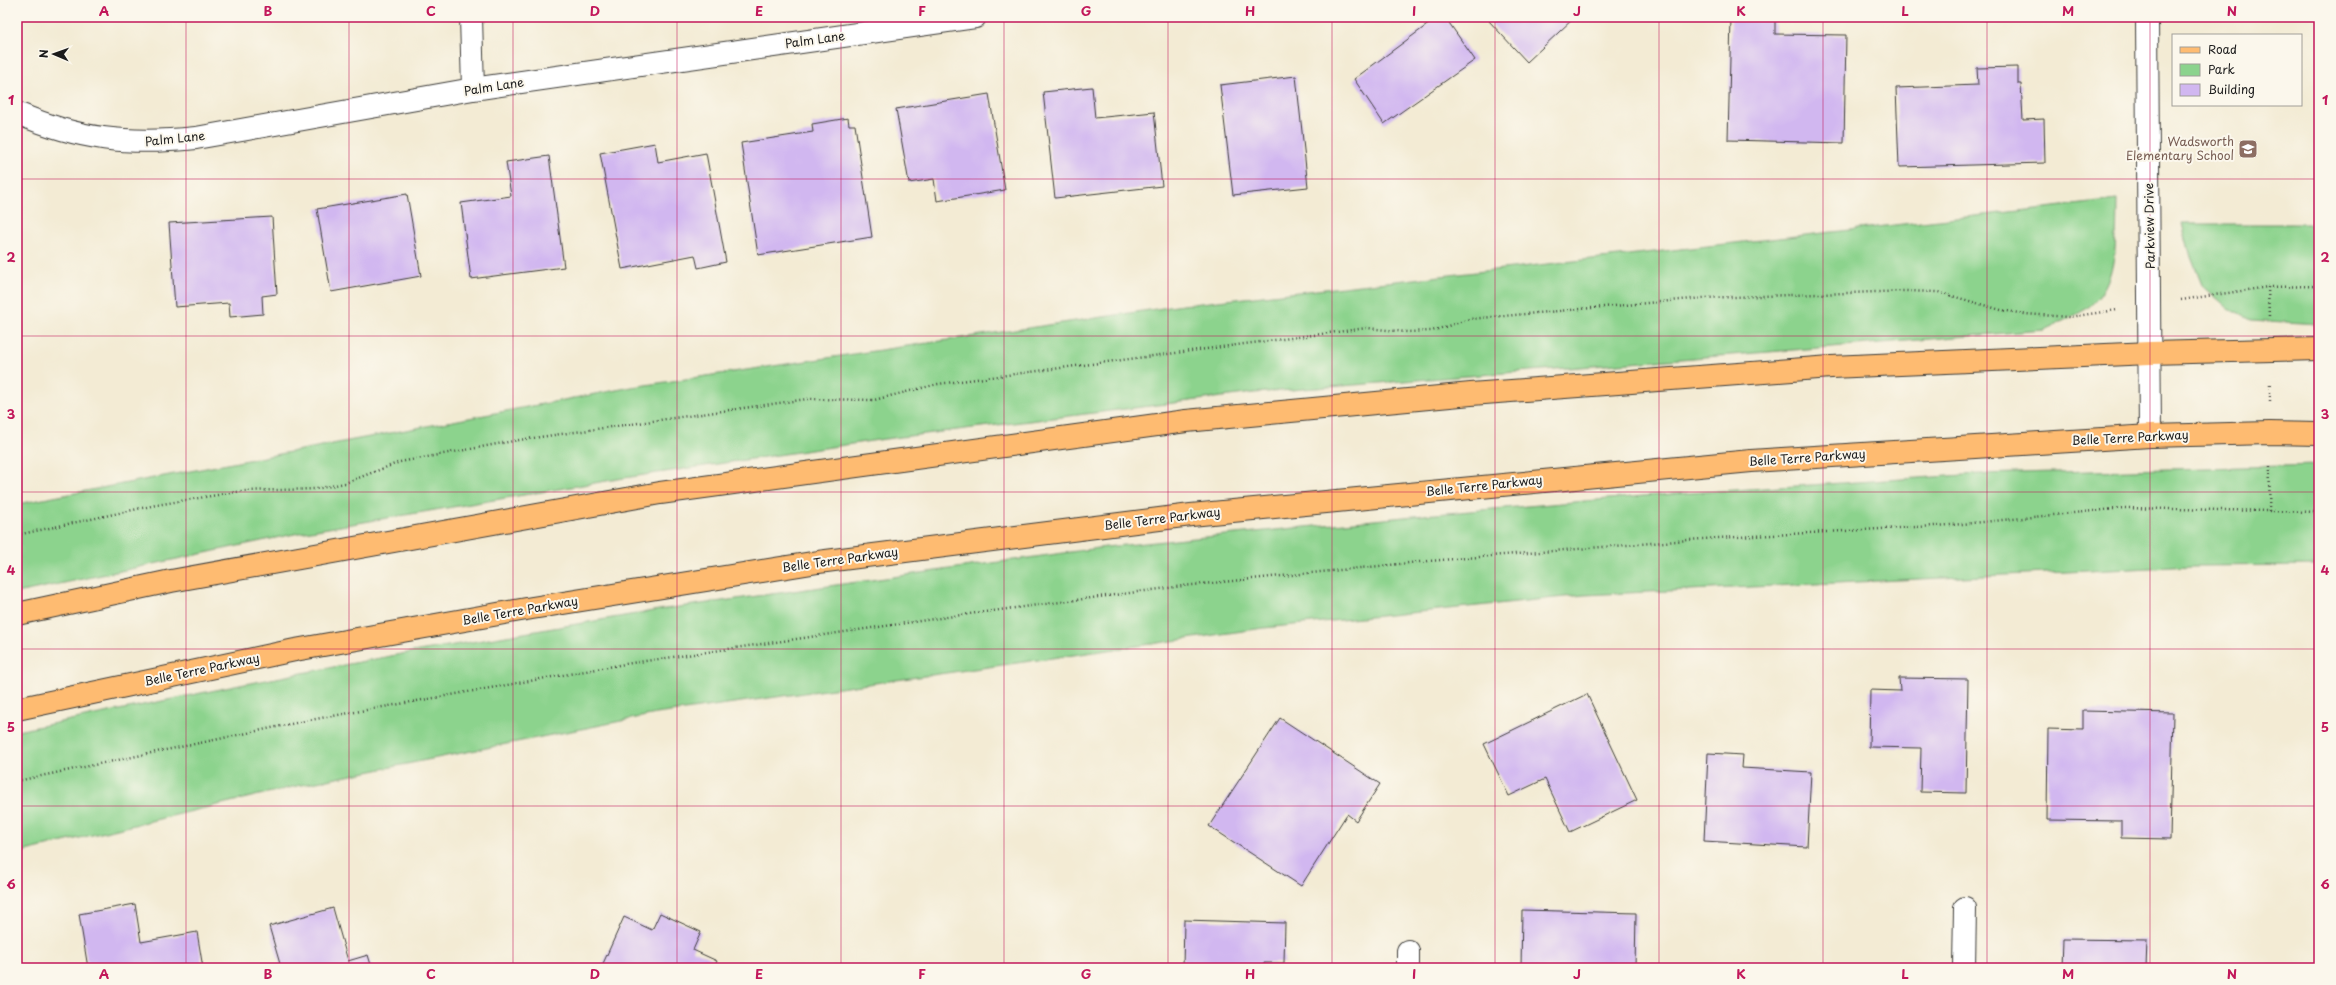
<svg xmlns="http://www.w3.org/2000/svg" width="2336" height="985" font-family="'Playpen Sans',sans-serif">
  <style>
    .green { fill: #8cd38d; stroke: #547854 }
    .building { fill: #d1b7f0 }
    .lines { fill: none; stroke-linecap: round; stroke-linejoin: round }
    .minor-casing { stroke: #3c3b38; stroke-width: 24 }
    .major-casing { stroke: #3c3b38; stroke-width: 24 }
    .path { stroke: #3c3b38; stroke-width: 2.5; stroke-dasharray: 1 3; stroke-linecap: butt }
    .minor { stroke: #fff; stroke-width: 22 }
    .major { stroke: #febb71; stroke-width: 22 }
    .grid { fill: none; stroke: #c2185b; stroke-width: 1; stroke-opacity: 0.55 }
    .labels { text-anchor: middle; stroke-width: 4; stroke-linejoin: round; paint-order: stroke }
    .street-label { font-size: 12px; fill: #1c1c1c; stroke: #fbf7ec }
    .education-label { font-size: 12px; fill: #785e54; stroke: #fbf7ec; text-anchor: end }
    .neatline { fill: none; stroke: #c2185b; stroke-width: 1.5 }
    .grid-label { font-size: 13px; text-anchor: middle; font-weight: bold; fill: #c2185b }
  </style>
  <rect width="100%" height="100%" fill="#fbf7ec"/>
  <filter id="ink" filterUnits="userSpaceOnUse"><feTurbulence type="fractalNoise" baseFrequency=".025" numOctaves="2"/><feDisplacementMap in="SourceGraphic" scale="8" xChannelSelector="R" yChannelSelector="G"/><feConvolveMatrix kernelMatrix="1 2 1 2 8 2 1 2 1" color-interpolation-filters="sRGB"/></filter>
  <filter id="wash" filterUnits="userSpaceOnUse"><feTurbulence type="fractalNoise" baseFrequency=".012" numOctaves="4" result="noise"/><feDisplacementMap in="SourceGraphic" scale="16" xChannelSelector="R" yChannelSelector="G"/><feGaussianBlur stdDeviation="0.9" result="paint"/><feColorMatrix in="noise" values="0 0 0 0 0 0 0 0 0 0 0 0 0 0 0 0 0 1.4 0 .05"/><feComposite in="paint" operator="in"/></filter>
  <g filter="url(#wash)">
    <rect width="100%" height="100%" fill="#f3ebd4"/>
    <!-- green -->
    <path class="green" d="M2117,200C2116,236 2119,286 2086,309C2073,317 2058,323 2044,330L1254,393L885,439L624,478L299,533L17,593V504L632,387L1183,305Z
      M2182,224H2319V324L2250,320L2229,309L2202,285L2191,257Z
      M2319,465V565L2193,566L1584,595L1264,628L656,714L297,786L17,853V731L240,685L401,654L665,609L1106,547L1424,515L1643,496L1979,474Z"/>
    <g id="blocks">
      <!-- building -->
      <path class="building" d="M1438,17H1445L1475,60L1384,124L1354,79Z
        M1493,17H1575L1527,62L1489,21Z
        M1731,17H1775V34L1846,35L1844,143L1728,140Z
        M2018,67V84H2021L2023,120L2044,119L2045,163L1899,167L1896,88L1978,85L1977,68Z
        M1296,76L1308,187L1233,195L1220,85Z
        M1092,87L1095,118L1154,112L1162,186L1055,198L1043,92Z
        M989,94L1005,190L937,201L934,179L909,183L896,109Z
        M848,118L849,125H855L872,237L758,255L741,143L813,132L812,124Z
        M655,143L658,162L706,153L726,262L698,268L695,255L622,269L600,153Z
        M549,156L564,267L471,279L461,203L511,196L506,162Z
        M407,194L421,276L331,292L317,209Z
        M272,217L277,294L262,296L263,314L230,317L229,303L175,307L169,223Z
        M1899,678L1968,679L1966,793L1920,792L1921,748L1869,747L1870,690L1900,691Z
        M1587,694L1637,800L1570,832L1545,779L1509,796L1484,744Z
        M2083,711L2173,713L2170,839L2121,838V821L2047,820L2048,729L2083,730Z
        M1280,718L1380,784L1356,821L1347,814L1301,886L1209,826Z
        M1708,753L1743,755L1742,768L1811,772L1807,847L1704,841Z
        M135,904L141,942L197,932L203,968H88L79,914Z
        M333,908L348,961L368,955L372,968H266L280,964L269,926Z
        M1522,910L1636,913L1635,968H1521Z
        M660,913L701,932L693,950L717,961L714,968H601L624,917L652,930Z
        M1184,920L1285,923L1284,963H1264V968H1183Z
        M2063,939L2147,940L2146,968H2062Z"/>
    </g>
  </g>
  <g filter="url(#ink)">
    <use href="#blocks" fill-opacity="0" stroke="#3c3b38" stroke-width="1"/>
    <g class="lines">
      <!-- minor casing -->
      <g class="minor-casing">
        <path id="minor" d="M471,17L473,89
          M2147,17L2150,436
          M17,113C80,140 128,145 196,138L473,89L975,17
          M1408,968V951
          M1964,968L1965,908"/>
      </g>
      <!-- major casing -->
      <g class="major-casing">
        <path id="major" d="M17,614L171,581L660,493L1186,421L1471,394L1831,367L2150,353L2319,349
          M17,709L295,650L532,608L818,562L1191,515L1751,461L2150,436L2270,433L2319,434"/>
      </g>
      <!-- path -->
      <path class="path" d="M2268,287L2269,317
        M2181,300L2268,287L2319,286
        M2270,401V384
        M2269,511L2270,466
        M17,535L156,505L242,491L316,489L345,483L400,462L519,440L807,399L874,400L938,384L1367,328L1407,332L1432,331L1470,319L1703,298L1906,291L1938,292L2001,310L2025,314L2069,317L2117,310
        M17,781L310,720L625,664L954,616L1183,586L1429,561L1701,539L1952,525L2124,508L2319,512"/>
      <!-- minor -->
      <use href="#minor" class="minor"/>
      <!-- major -->
      <use href="#major" class="major"/>
    </g>
  </g>
  <!-- grid -->
  <path class="grid" d="M186,17V968M349,17V968M513,17V968M677,17V968M841,17V968M1004,17V968M1168,17V968M1332,17V968M1495,17V968M1659,17V968M1823,17V968M1987,17V968M2150,17V968M17,179H2319M17,336H2319M17,492H2319M17,649H2319M17,806H2319"/>
  <!-- icons -->
  <defs>
    <g id="school-square" transform="scale(1)"><rect x="-9" y="-9" width="18" height="18" rx="4" fill="#8d6e63" stroke="#fbf7ec"/><path d="M0-5L7-2L0 1L-7-2ZM-4 1L0 2.5L4 1V4Q0 6-4 4Z" fill="#fff"/></g>
  </defs>
  <g fill-rule="evenodd">
    <use href="#school-square" x="2248" y="149"/>
  </g>
  <g class="labels">
    <!-- street labels -->
    <g class="street-label">
      <text transform="translate(815 40) rotate(-8)" y="4">Palm Lane</text>
      <text transform="translate(494 87) rotate(-9)" y="4">Palm Lane</text>
      <text transform="translate(175 139) rotate(-6)" y="4">Palm Lane</text>
      <text transform="translate(2150 226) rotate(-91)" y="4">Parkview Drive</text>
      <text transform="translate(2130 438) rotate(-3)" y="4">Belle Terre Parkway</text>
      <text transform="translate(1807 458) rotate(-4)" y="4">Belle Terre Parkway</text>
      <text transform="translate(1484 486) rotate(-6)" y="4">Belle Terre Parkway</text>
      <text transform="translate(1162 519) rotate(-7)" y="4">Belle Terre Parkway</text>
      <text transform="translate(840 560) rotate(-8)" y="4">Belle Terre Parkway</text>
      <text transform="translate(520 611) rotate(-10)" y="4">Belle Terre Parkway</text>
      <text transform="translate(202 670) rotate(-12)" y="4">Belle Terre Parkway</text>
    </g>
    <!-- education labels -->
    <g class="education-label">
      <text x="2234" y="146">Wadsworth<tspan x="2234" dy="14">Elementary School</tspan></text>
    </g>
  </g>
  <!-- margin -->
  <rect width="2336" height="985" fill="none" stroke="#fbf7ec" stroke-width="44"/>
  <!-- legend -->
  <rect x="2172" y="34" width="130" height="72" fill="#fbf7ec" stroke="#a29f99"/>
  <rect x="2180" y="47" width="20" height="6" fill="#febb71" stroke="#a29f99"/>
  <text x="2208" y="54" font-size="12" fill="#1c1c1c">Road</text>
  <rect x="2180" y="64" width="20" height="12" fill="#8cd38d" stroke="#a29f99"/>
  <text x="2208" y="74" font-size="12" fill="#1c1c1c">Park</text>
  <rect x="2180" y="84" width="20" height="12" fill="#d1b7f0" stroke="#a29f99"/>
  <text x="2208" y="94" font-size="12" fill="#1c1c1c">Building</text>
  <!-- north arrow -->
  <g transform="translate(54 54) rotate(272)" stroke="#fbf7ec" stroke-width="3" paint-order="stroke">
  <path d="M0-3L7 15L0 10L-7 15Z" fill="#1c1c1c"/>
  <text y="-6" font-size="11" font-weight="bold" text-anchor="middle" fill="#1c1c1c">N</text>
  </g>
  <rect x="22" y="22" width="2292" height="941" class="neatline"/>
  <g class="grid-label">
    <text x="104" y="16">A</text>
    <text x="268" y="16">B</text>
    <text x="431" y="16">C</text>
    <text x="595" y="16">D</text>
    <text x="759" y="16">E</text>
    <text x="922" y="16">F</text>
    <text x="1086" y="16">G</text>
    <text x="1250" y="16">H</text>
    <text x="1414" y="16">I</text>
    <text x="1577" y="16">J</text>
    <text x="1741" y="16">K</text>
    <text x="1905" y="16">L</text>
    <text x="2068" y="16">M</text>
    <text x="2232" y="16">N</text>
    <text x="11" y="105">1</text>
    <text x="2325" y="105">1</text>
    <text x="11" y="262">2</text>
    <text x="2325" y="262">2</text>
    <text x="11" y="419">3</text>
    <text x="2325" y="419">3</text>
    <text x="11" y="575">4</text>
    <text x="2325" y="575">4</text>
    <text x="11" y="732">5</text>
    <text x="2325" y="732">5</text>
    <text x="11" y="889">6</text>
    <text x="2325" y="889">6</text>
    <text x="104" y="979">A</text>
    <text x="268" y="979">B</text>
    <text x="431" y="979">C</text>
    <text x="595" y="979">D</text>
    <text x="759" y="979">E</text>
    <text x="922" y="979">F</text>
    <text x="1086" y="979">G</text>
    <text x="1250" y="979">H</text>
    <text x="1414" y="979">I</text>
    <text x="1577" y="979">J</text>
    <text x="1741" y="979">K</text>
    <text x="1905" y="979">L</text>
    <text x="2068" y="979">M</text>
    <text x="2232" y="979">N</text>
  </g>
</svg>
